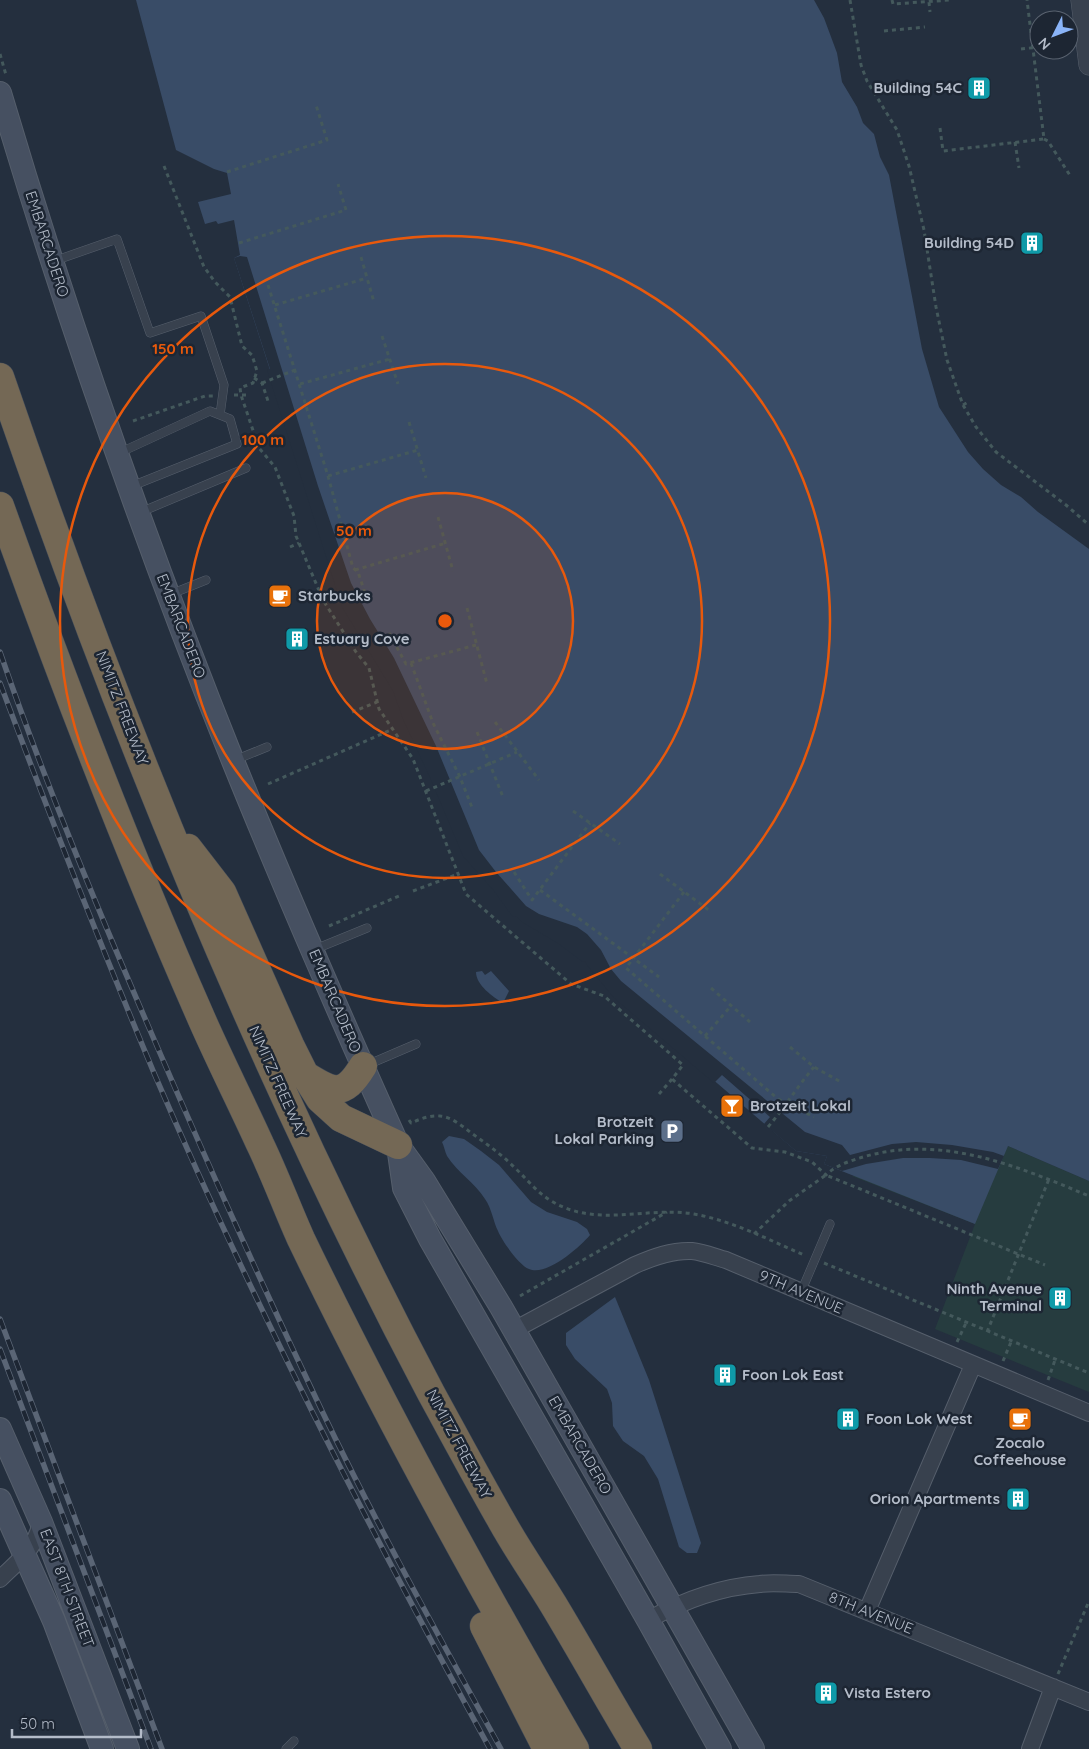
<svg xmlns="http://www.w3.org/2000/svg" width="1089" height="1749" font-family="Quicksand,sans-serif">
  <style>
    .green { fill: #263c3f }
    .water { fill: #394c67 }
    .pier { fill: #242f3e }
    .lines { fill: none; stroke-linecap: round; stroke-linejoin: round }
    .service-casing { stroke: #565f6c; stroke-width: 9 }
    .minor-casing { stroke: #565f6c; stroke-width: 18 }
    .tertiary-casing { stroke: #565f6c; stroke-width: 21 }
    .secondary-casing { stroke: #565f6c; stroke-width: 24 }
    .motorway-casing { stroke: #434c59; stroke-width: 29 }
    .path { stroke: #44595c; stroke-width: 3; stroke-dasharray: 4 4; stroke-linecap: butt }
    .service { stroke: #38414e; stroke-width: 8 }
    .minor { stroke: #38414e; stroke-width: 16 }
    .tertiary { stroke: #38414e; stroke-width: 20 }
    .secondary { stroke: #465061; stroke-width: 22 }
    .motorway { stroke: #746855; stroke-width: 28 }
    .rail-casing { stroke: #5a6575; stroke-width: 5.5 }
    .rail { stroke: #1d2633; stroke-width: 4; stroke-dasharray: 11; stroke-linecap: butt }
    .ring { fill: none; stroke: #e8590c; stroke-width: 2.5 }
    .labels { text-anchor: middle; stroke-width: 5; stroke-linejoin: round; paint-order: stroke }
    .poi-label { font-size: 15px; font-weight: bold; fill: #b4bcc9; stroke: #1d2633; text-anchor: start }
    .street-label { font-size: 15px; fill: #b4bcc9; stroke: #1d2633 }
    .centre { fill: #e8590c; stroke: #1d2633; stroke-width: 2.5 }
    .ring-label { font-size: 15px; text-anchor: middle; font-weight: bold; fill: #e8590c; stroke: #1d2633; stroke-width: 5; stroke-linejoin: round; paint-order: stroke }
  </style>
  <rect width="100%" height="100%" fill="#242f3e"/>
  <!-- green -->
  <path class="green" d="M1008,1146L1089,1181V1392L935,1329L975,1224L852,1176Z"/>
  <!-- water -->
  <path class="water" d="M136,0H814L824,18L837,53L842,82L857,107L863,123L874,134L880,157L889,175L922,349L939,407L968,452L983,469L1001,485L1021,497L1038,512L1089,549V1181L1008,1146L975,1224L824,1164L827,1156L796,1151L617,997L590,964L496,889L396,690L317,516L234,258L240,255L234,220L218,224L216,221L205,224L198,202L231,194L227,173L214,169L176,150Z
    M482,971L485,975L491,971L509,991L503,1003C493,997 476,985 476,972Z
    M449,1136L464,1139L481,1151L499,1165L531,1202L547,1212L577,1222L587,1229L590,1235C580,1247 546,1277 529,1269C519,1265 502,1241 498,1231C493,1221 492,1209 485,1199C475,1183 457,1172 447,1156C445,1152 444,1146 442,1142Z
    M615,1297L649,1380L701,1543L697,1553H687L679,1547L658,1479L644,1456L623,1441L613,1426L612,1403L607,1389L575,1359L566,1345V1333Z"/>
  <!-- pier -->
  <path class="pier" d="M240,256L247,257L318,486L351,583L370,619L394,658L436,746L479,850L496,872L526,906L539,914L577,927L587,934L601,950L611,969L621,981L805,1132L842,1145L850,1155L892,1144L916,1142L952,1145L993,1152L1004,1156L998,1169L961,1160L930,1158H903L866,1164L842,1171L824,1164L827,1156L796,1151L764,1124L770,1117L722,1075L714,1083L614,998L587,965L585,961L583,962L559,944L522,922L516,916L513,917L494,891L463,856L431,780L403,719L393,691L342,607L267,370L270,369L234,258Z"/>
  <g class="lines">
    <!-- service casing -->
    <g class="service-casing">
      <path id="service" d="M54,261L117,239L150,333L201,316L224,385L220,415
        M119,453L210,411L230,419L237,444L132,486
        M141,512L246,468
        M171,594L206,580
        M235,760L267,747
        M313,950L367,928
        M367,1065L416,1044
        M801,1292L830,1224
        M286,1749L294,1741"/>
    </g>
    <!-- minor casing -->
    <g class="minor-casing">
      <path id="minor" d="M514,1330L635,1265C653,1257 672,1250 692,1251C703,1252 715,1257 726,1260L1089,1413
        M0,1579C19,1560 35,1550 41,1522
        M867,1611L973,1365
        M648,1620C684,1600 719,1587 760,1584C773,1582 786,1584 799,1584L1089,1702
        M1030,1749L1053,1687"/>
    </g>
    <!-- tertiary casing -->
    <g class="tertiary-casing">
      <path id="tertiary" d="M1081,0L1089,65"/>
    </g>
    <!-- secondary casing -->
    <g class="secondary-casing">
      <path id="secondary" d="M0,93C67,319 145,542 233,761C285,890 341,1018 398,1145L424,1181L501,1307L753,1749
        M398,1146L404,1188L430,1239L648,1620L720,1749
        M0,1429L41,1522L128,1749
        M0,1500L54,1621L102,1749"/>
    </g>
    <!-- motorway casing -->
    <g class="motorway-casing">
      <path id="motorway" d="M0,377C119,725 259,1068 431,1393C454,1435 477,1478 501,1520C517,1549 536,1576 553,1604C582,1652 609,1701 638,1749
        M0,506C61,677 126,847 199,1013C218,1057 240,1100 260,1144C275,1175 287,1208 301,1239C385,1413 478,1582 575,1749
        M188,848L222,892L290,1045L305,1075L320,1099L341,1118L398,1145
        M305,1075C332,1092 343,1099 363,1066
        M484,1626L547,1749"/>
    </g>
    <!-- path -->
    <path class="path" d="M850,0L861,65L867,81L897,130L909,166L924,230L936,307L947,360L963,405L976,427L996,452L1066,505L1089,525
      M892,0L893,4L950,0
      M929,2L930,12
      M884,31L925,27
      M1021,49L1039,47
      M0,54L6,75
      M940,128L943,151L1044,139L1027,0
      M1044,139L1048,141L1071,177
      M1015,142L1019,168
      M164,166L204,267L215,282L230,297L242,346L252,355L257,371L253,383L240,388L241,395L259,448L275,467L294,516L296,536L323,600L356,652L369,668L379,709L413,759L466,894L571,984L604,996L683,1065L672,1079L752,1148L785,1152L812,1162L826,1175C836,1165 850,1161 863,1157C942,1134 1017,1166 1089,1196
      M227,172L327,140L316,105
      M239,243L346,210L338,184
      M361,257L374,302
      M268,285L328,476L353,568L358,572L365,593
      M275,305L367,278
      M382,336L398,384
      M254,378L262,383L269,404
      M262,383L295,370
      M300,384L390,359
      M234,395H247
      M963,405L970,401
      M133,421L205,396H213
      M409,422L426,478
      M328,476L418,450
      M438,517L453,571
      M290,547L299,543
      M355,570L446,543
      M467,608L487,684
      M389,633L406,664L476,645
      M411,663L433,723L460,777L473,810
      M352,712L377,702
      M495,722L539,780
      M477,732L503,797
      M268,784L393,729
      M426,791L517,752
      M573,811L620,844
      M514,872L532,900L590,823
      M660,874L710,911
      M540,890L659,977
      M413,891L458,874
      M684,892L626,968L778,1099L814,1117
      M329,926L399,896
      M711,988L750,1022
      M705,1036L731,1006
      M790,1047L814,1067L841,1082
      M659,1094L672,1079
      M409,1120L411,1123C420,1119 430,1115 440,1116C451,1117 461,1125 470,1132C485,1143 500,1153 514,1167C527,1179 537,1193 553,1202C598,1228 646,1206 694,1214C733,1221 769,1240 804,1255
      M768,1127C785,1107 797,1087 814,1067
      M754,1234L789,1201L826,1175L1045,1265
      M824,1263L1089,1373
      M520,1296L667,1212
      M987,1332L1049,1179
      M957,1342L966,1323
      M1003,1361L1011,1342
      M1048,1380L1055,1360
      M1058,1674L1089,1601"/>
    <!-- service -->
    <use href="#service" class="service"/>
    <!-- minor -->
    <use href="#minor" class="minor"/>
    <!-- tertiary -->
    <use href="#tertiary" class="tertiary"/>
    <!-- secondary -->
    <use href="#secondary" class="secondary"/>
    <!-- motorway -->
    <use href="#motorway" class="motorway"/>
    <!-- rail casing -->
    <g class="rail-casing">
      <path id="rail" d="M0,652C44,780 96,905 150,1030C205,1158 262,1285 322,1411C377,1526 440,1638 501,1749
        M0,683C49,814 100,944 154,1073C253,1304 369,1528 490,1749
        M0,1319L162,1749
        M0,1349L151,1749"/>
    </g>
    <!-- rail -->
    <use href="#rail" class="rail"/>
  </g>
  <!-- distance rings -->
  <circle cx="445" cy="621" r="128" fill="#e8590c" fill-opacity=".12"/>
  <g class="ring">
    <circle cx="445" cy="621" r="128"/>
    <circle cx="445" cy="621" r="257"/>
    <circle cx="445" cy="621" r="385"/>
  </g>
  <!-- icons -->
  <defs>
    <g id="building-square" transform="scale(1.25)"><rect x="-9" y="-9" width="18" height="18" rx="4" fill="#0f9aa8" stroke="#1d2633"/><path d="M-4-6H4V6H1V3H-1V6H-4ZM-2.5-4.3h1.7v1.8h-1.7ZM.8-4.3h1.7v1.8H.8ZM-2.5-1h1.7V.8h-1.7ZM.8-1h1.7V.8H.8Z" fill="#fff"/></g>
    <g id="cafe-square" transform="scale(1.25)"><rect x="-9" y="-9" width="18" height="18" rx="4" fill="#e8710a" stroke="#1d2633"/><path d="M-5.5-4.5H6V0H3Q3 3.5 0 3.5H-2.5Q-5.5 3.5-5.5 0ZM3-3.2v2h1.7v-2ZM-6 4.5H4V6H-6Z" fill="#fff"/></g>
    <g id="bar-square" transform="scale(1.25)"><rect x="-9" y="-9" width="18" height="18" rx="4" fill="#e8710a" stroke="#1d2633"/><path d="M-6-5H6L.8 .8V4.5H3.5V6h-7V4.5H-.8V.8Z" fill="#fff"/></g>
    <g id="parking-square" transform="scale(1.25)"><rect x="-9" y="-9" width="18" height="18" rx="4" fill="#5c6f8a" stroke="#1d2633"/><path d="M-3.5-5.5H1a3.5 3.5 0 0 1 0 7H-1V5.5H-3.5ZM-1-3.4V-.6H.8a1.4 1.4 0 0 0 0-2.8Z" fill="#fff"/></g>
  </defs>
  <g fill-rule="evenodd">
    <use href="#building-square" x="979" y="88"/>
    <use href="#building-square" x="1032" y="243"/>
    <use href="#cafe-square" x="280" y="596"/>
    <use href="#building-square" x="297" y="639"/>
    <use href="#bar-square" x="732" y="1106"/>
    <use href="#parking-square" x="672" y="1131"/>
    <use href="#building-square" x="1060" y="1298"/>
    <use href="#building-square" x="725" y="1375"/>
    <use href="#building-square" x="848" y="1419"/>
    <use href="#cafe-square" x="1020" y="1419"/>
    <use href="#building-square" x="1018" y="1499"/>
    <use href="#building-square" x="826" y="1693"/>
  </g>
  <g class="labels">
    <!-- poi labels -->
    <g class="poi-label">
      <text x="962" y="93" text-anchor="end">Building 54C</text>
      <text x="1014" y="248" text-anchor="end">Building 54D</text>
      <text x="298" y="601">Starbucks</text>
      <text x="314" y="644">Estuary Cove</text>
      <text x="750" y="1111">Brotzeit Lokal</text>
      <text x="654" y="1127" text-anchor="end">Brotzeit<tspan x="654" dy="17">Lokal Parking</tspan></text>
      <text x="1042" y="1294" text-anchor="end">Ninth Avenue<tspan x="1042" dy="17">Terminal</tspan></text>
      <text x="742" y="1380">Foon Lok East</text>
      <text x="866" y="1424">Foon Lok West</text>
      <text x="1020" y="1448" text-anchor="middle">Zocalo<tspan x="1020" dy="17">Coffeehouse</tspan></text>
      <text x="1000" y="1504" text-anchor="end">Orion Apartments</text>
      <text x="844" y="1698">Vista Estero</text>
    </g>
    <!-- street labels -->
    <g class="street-label">
      <text transform="translate(47 244) rotate(72)" y="5">EMBARCADERO</text>
      <text transform="translate(181 626) rotate(69)" y="5">EMBARCADERO</text>
      <text transform="translate(122 708) rotate(69)" y="5">NIMITZ FREEWAY</text>
      <text transform="translate(335 1001) rotate(67)" y="5">EMBARCADERO</text>
      <text transform="translate(278 1082) rotate(66)" y="5">NIMITZ FREEWAY</text>
      <text transform="translate(801 1292) rotate(23)" y="5">9TH AVENUE</text>
      <text transform="translate(459 1444) rotate(62)" y="5">NIMITZ FREEWAY</text>
      <text transform="translate(580 1445) rotate(60)" y="5">EMBARCADERO</text>
      <text transform="translate(67 1588) rotate(69)" y="5">EAST 8TH STREET</text>
      <text transform="translate(871 1613) rotate(22)" y="5">8TH AVENUE</text>
    </g>
  </g>
  <circle cx="445" cy="621" r="8" class="centre"/>
  <g class="ring-label">
    <text x="173" y="354">150 m</text>
    <text x="263" y="445">100 m</text>
    <text x="354" y="536">50 m</text>
  </g>
  <!-- north arrow -->
  <g transform="translate(1054 35) rotate(228)"><circle r="24" fill="#1d2633" stroke="#59626f"/>
  <path d="M0-4L9 19L0 12L-9 19Z" fill="#8ab4f8"/>
  <text y="-8" font-size="14" font-weight="bold" text-anchor="middle" fill="#b4bcc9">N</text>
  </g>
  <!-- scale -->
  <path d="M12 1729v8h129v-8" fill="none" stroke="#b4bcc9" stroke-width="2.5"/>
  <text x="20" y="1729" font-size="15" fill="#b4bcc9" stroke="#1d2633" stroke-width="4" paint-order="stroke">50 m</text>
</svg>
